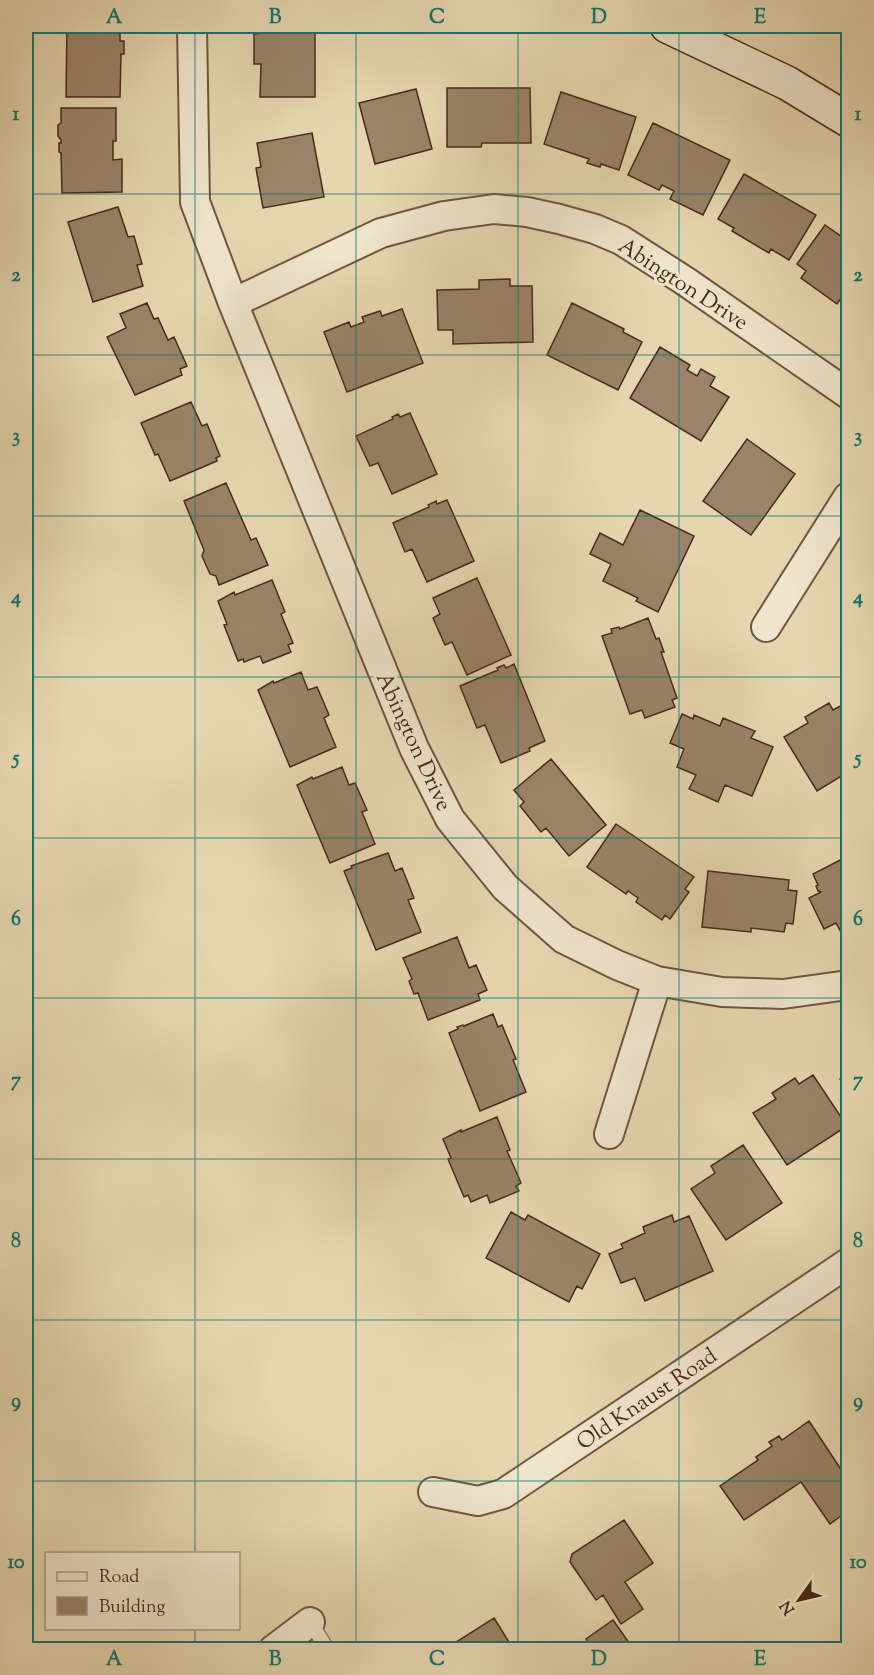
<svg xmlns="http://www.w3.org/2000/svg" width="874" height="1675" font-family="'Sorts Mill Goudy',serif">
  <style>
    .building { fill: #9a8368; stroke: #482a19; stroke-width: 1.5 }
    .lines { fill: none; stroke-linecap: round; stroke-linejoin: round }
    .service-casing { stroke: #70553f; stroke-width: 16 }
    .minor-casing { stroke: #70553f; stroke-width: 32 }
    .secondary-casing { stroke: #482a19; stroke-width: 36 }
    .service { stroke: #efe4cc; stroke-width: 14 }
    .minor { stroke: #efe4cc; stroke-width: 28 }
    .secondary { stroke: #efe4cc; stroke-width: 33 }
    .grid { fill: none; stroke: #0f766e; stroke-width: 1.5; stroke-opacity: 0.55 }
    .labels { text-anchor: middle; stroke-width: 6; stroke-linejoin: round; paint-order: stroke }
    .street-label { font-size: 22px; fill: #482a19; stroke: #efe4cc }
    .neatline { fill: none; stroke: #0f766e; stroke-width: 2 }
    .grid-label { font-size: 20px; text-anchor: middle; font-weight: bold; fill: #0f766e }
  </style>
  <rect width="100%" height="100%" fill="#e6d6b0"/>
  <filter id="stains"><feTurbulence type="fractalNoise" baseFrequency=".00333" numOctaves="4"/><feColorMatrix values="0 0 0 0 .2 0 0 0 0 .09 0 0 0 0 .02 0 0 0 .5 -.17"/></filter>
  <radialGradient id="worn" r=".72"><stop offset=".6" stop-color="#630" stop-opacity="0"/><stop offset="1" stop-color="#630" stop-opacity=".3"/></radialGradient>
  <!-- building -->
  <path class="building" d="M67,26H120V41H124V54H121L120,97H66Z
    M261,26H315V97H260L261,64H254V34L261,33Z
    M447,88H530L531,143H482L481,147H447Z
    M416,89L432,149L375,164L359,103Z
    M561,92L636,117L619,170L601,164L600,167L587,163L589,159L544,144Z
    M61,108H116V141H113V160L122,159V192L62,193L61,153L59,152V143H61V140L58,136V125L61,123Z
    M653,123L730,160L703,215L670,199L674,191L662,185L659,190L628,175Z
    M312,133L324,197L263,208L256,168L261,167L257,143Z
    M744,174L816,215L789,260L771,249L769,253L732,231L734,228L718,219Z
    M118,207L128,237L134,236L142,264L137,265L143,286L93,302L68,222Z
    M825,225L848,241V309L843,305L846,301L841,298L837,304L801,278L806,271L797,264Z
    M510,279V286H532L533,342L453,344V330H438L437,290L479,289V280Z
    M147,303L154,319L158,318L168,340L174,337L187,366L180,369L182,375L135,395L107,337L126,328L120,314Z
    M572,303L624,329L623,332L642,342L618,390L547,355Z
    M402,309L423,363L347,392L324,332L349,322L351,327L364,322L362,317L380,311L382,316Z
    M660,347L690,365L687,370L697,376L701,369L715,377L710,386L729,397L701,441L630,398Z
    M191,402L202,426L207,424L220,456L216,458L217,461L170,481L158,454L155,455L141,423Z
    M410,413L437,474L392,494L378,463L370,466L356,436L393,419L392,417L398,414L400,417Z
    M747,439L795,474L751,535L703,501Z
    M226,483L251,540L256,538L268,565L219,585L216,576L210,574L202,556L204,550L184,501Z
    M447,500L474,561L427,582L412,549L405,552L393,523L429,507L428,505L436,501L437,504Z
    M640,510L694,536L658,612L636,601L638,598L603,581L611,564L590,554L600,533L623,545Z
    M477,578L511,655L467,675L452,642L445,645L433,618L440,614L433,598Z
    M272,580L285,612L281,614L293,643L288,645L291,652L263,663L260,656L244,662L243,659L238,661L224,625L227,624L218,601L234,592L235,595Z
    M648,618L656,639L659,638L664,652H661L677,698L672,700L675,707L645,718L642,710L630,714L602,636L612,633L611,629L619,627L620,629Z
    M514,664L545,741L529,748L530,751L501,763L485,725L477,728L460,686L498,670L497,668L504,665L506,668Z
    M301,672L308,690L317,687L329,715L324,718L336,747L290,767L258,690L273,681L274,683Z
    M848,702V772L817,791L784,737L808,723L805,717L829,703L833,710Z
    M682,714L693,719L694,715L720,726L723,718L755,731L751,738L773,747L752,796L725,785L718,802L689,789L696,775L677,767L684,749L670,743Z
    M551,759L606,825L569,856L546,828L541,832L520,806L524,802L514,790Z
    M342,767L349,785L355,783L367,810L362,812L375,844L330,863L297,785L312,777L313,779Z
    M616,824L694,877L685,889L689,892L670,919L665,915L662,920L636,902L638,898L628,891L626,894L587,867Z
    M388,853L395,871L402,868L414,898L408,900L421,932L376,950L344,871L352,868L351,866Z
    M848,856V929L841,932L836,923L824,929L809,898L821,892L818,891L816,886L818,885L813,874Z
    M708,871L789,880L788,890L797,891L793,924L786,923L784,932L751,928V932L702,927Z
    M457,937L469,968L476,965L487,990L478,994L480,1000L428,1020L418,993L414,994L409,981L412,979L403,958Z
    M493,1014L498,1027L502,1025L516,1059L513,1060L526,1092L480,1111L449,1033L458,1029L457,1027L463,1025L464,1026Z
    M848,1073V1093L840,1079Z
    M813,1075L847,1126L787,1165L753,1113L776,1099L772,1093L795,1078L799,1084Z
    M497,1117L510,1150L507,1151L521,1183L516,1186L519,1191L490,1203L487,1195L471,1202L468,1195L464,1197L448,1159L451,1158L443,1139L461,1130V1132Z
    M743,1145L782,1203L726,1240L691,1189L715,1173L711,1166Z
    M511,1212L525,1220L528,1215L600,1254L582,1289L577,1286L569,1302L486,1258Z
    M672,1215L674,1222L689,1216L713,1271L645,1301L635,1278L621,1283L609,1254L623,1248L621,1244L645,1233L643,1227Z
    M809,1421L848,1480V1518L845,1521L841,1516L830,1524L801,1482L744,1520L720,1486L758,1460L756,1457L772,1446L769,1442L779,1436L782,1440Z
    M624,1520L653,1563L625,1582L643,1609L621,1624L603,1595L596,1600L570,1562L572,1554Z
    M494,1618L512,1647L508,1650H456L453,1644Z
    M613,1620L632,1647L638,1643L643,1650H593L586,1639Z"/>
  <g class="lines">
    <!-- service casing -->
    <g class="service-casing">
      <path id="service" d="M310,1622L328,1650"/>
    </g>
    <!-- minor casing -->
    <g class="minor-casing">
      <path id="minor" d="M192,26L195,202L233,303L414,748L450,819L505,887L564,939L617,965L657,981L722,992L783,994L848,985
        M233,303L381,233L444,216L494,209L527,212L559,219L595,229L621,240L685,281L848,394
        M766,627L848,497
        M609,1134L657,981
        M433,1492L478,1501L503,1494L848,1263
        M273,1650L310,1622"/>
    </g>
    <!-- secondary casing -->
    <g class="secondary-casing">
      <path id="secondary" d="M667,26L787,83L848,120"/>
    </g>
    <!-- service -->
    <use href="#service" class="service"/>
    <!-- minor -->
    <use href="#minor" class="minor"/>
    <!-- secondary -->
    <use href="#secondary" class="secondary"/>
  </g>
  <!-- grid -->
  <path class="grid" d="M195,26V1554M356,26V1650M518,26V1650M679,26V1650M26,194H848M26,355H848M26,516H848M26,677H848M26,838H848M26,998H848M26,1159H848M26,1320H848M26,1481H848M195,1628V1650"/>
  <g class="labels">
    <!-- street labels -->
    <g class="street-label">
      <text transform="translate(684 283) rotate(33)" y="8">Abington Drive</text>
      <text transform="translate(415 741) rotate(65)" y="8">Abington Drive</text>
      <text transform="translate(646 1398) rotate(-34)" y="8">Old Knaust Road</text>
    </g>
  </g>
  <!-- margin -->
  <rect width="874" height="1675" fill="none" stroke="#e6d6b0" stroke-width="66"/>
  <!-- legend -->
  <rect x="45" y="1552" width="195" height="78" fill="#efe4cc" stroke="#ac9a84" stroke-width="1.5"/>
  <rect x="57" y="1572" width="30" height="9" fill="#efe4cc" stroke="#ac9a84" stroke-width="1.5"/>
  <text x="99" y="1582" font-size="18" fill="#482a19">Road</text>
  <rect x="57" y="1597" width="30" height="18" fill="#9a8368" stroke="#ac9a84" stroke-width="1.5"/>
  <text x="99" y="1612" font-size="18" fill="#482a19">Building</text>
  <!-- north arrow -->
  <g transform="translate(799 1600) rotate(236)" stroke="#efe4cc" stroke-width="4.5" paint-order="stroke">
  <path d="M0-4.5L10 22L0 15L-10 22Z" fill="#482a19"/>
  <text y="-9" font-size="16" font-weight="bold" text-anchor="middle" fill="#482a19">N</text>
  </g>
  <rect x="33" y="33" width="808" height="1609" class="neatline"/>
  <g class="grid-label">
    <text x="114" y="23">A</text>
    <text x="275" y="23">B</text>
    <text x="437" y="23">C</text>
    <text x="599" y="23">D</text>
    <text x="760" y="23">E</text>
    <text x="16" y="120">1</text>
    <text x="858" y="120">1</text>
    <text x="16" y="281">2</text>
    <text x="858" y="281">2</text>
    <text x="16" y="442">3</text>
    <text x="858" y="442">3</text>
    <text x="16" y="603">4</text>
    <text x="858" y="603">4</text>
    <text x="16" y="764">5</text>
    <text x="858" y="764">5</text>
    <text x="16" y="925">6</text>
    <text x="858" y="925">6</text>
    <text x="16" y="1086">7</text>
    <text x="858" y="1086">7</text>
    <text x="16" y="1247">8</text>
    <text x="858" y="1247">8</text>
    <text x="16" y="1407">9</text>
    <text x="858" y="1407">9</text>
    <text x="16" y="1568">10</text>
    <text x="858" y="1568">10</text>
    <text x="114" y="1665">A</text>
    <text x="275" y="1665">B</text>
    <text x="437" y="1665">C</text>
    <text x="599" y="1665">D</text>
    <text x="760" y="1665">E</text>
  </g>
  <rect width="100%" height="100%" filter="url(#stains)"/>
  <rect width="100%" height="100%" fill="url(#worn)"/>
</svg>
